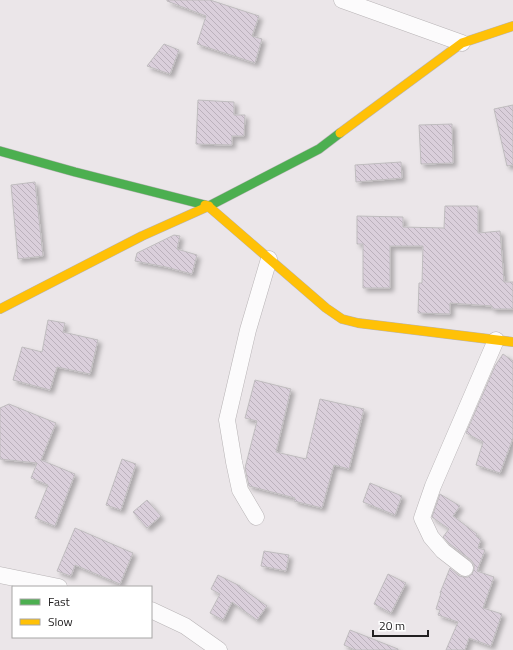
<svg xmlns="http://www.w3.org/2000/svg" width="513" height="650" font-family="'Titillium Web',sans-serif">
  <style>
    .building { fill: url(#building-back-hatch); stroke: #bfbcbe; filter: url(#shadow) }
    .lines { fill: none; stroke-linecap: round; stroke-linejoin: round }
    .street-casing { stroke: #b8b4b6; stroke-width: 17 }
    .fast-casing { stroke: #b8b4b6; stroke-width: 10 }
    .slow-casing { stroke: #b8b4b6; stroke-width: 10 }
    .street { stroke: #fcfbfc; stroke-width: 16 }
    .fast { stroke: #4caf50; stroke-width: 9 }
    .slow { stroke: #ffc107; stroke-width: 9 }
  </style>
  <defs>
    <pattern id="building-back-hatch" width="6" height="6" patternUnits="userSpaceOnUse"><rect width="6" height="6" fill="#dacfdb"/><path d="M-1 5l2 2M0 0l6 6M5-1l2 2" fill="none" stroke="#bbb1bc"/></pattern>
    <filter id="shadow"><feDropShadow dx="3.5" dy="3.5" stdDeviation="2" flood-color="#0004"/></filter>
  </defs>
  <rect width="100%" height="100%" fill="#ebe6e9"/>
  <!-- building -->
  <path class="building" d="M167,0H210L259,16L252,36L262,39L255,63L197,44L206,16L167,1Z
    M164,44L179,50L170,74L147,66Z
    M198,100L234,102V115H245L244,136H232V145L196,144Z
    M513,105V165L507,166L494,109Z
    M452,124L453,163L421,164L419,125Z
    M401,162L402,178L356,182L355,165Z
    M35,182L43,256L18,259L11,185Z
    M445,206H478V233L500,231L504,282H513V309H492V306L450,303V314L418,313L419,283H422L423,246H390V288H363V244H357V216L403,217V227L444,228Z
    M174,235L180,236L177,249L197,255L192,274L166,267L135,261L137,253Z
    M48,320L65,323L63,332L98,340L90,374L57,367L50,390L13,380L22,347L42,352Z
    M503,354L513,361V438L500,473L476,465L483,442L466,433L495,366Z
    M255,380L291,389L276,452L306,459L320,399L364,409L349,469L334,465L322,508L294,501L295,498L249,486L245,468L257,421L245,418Z
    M9,404L56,423L41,460L75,474L55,526L35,518L48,485L31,478L37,463L0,459V408Z
    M122,459L136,464L121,510L106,505Z
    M370,483L402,496L395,515L363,502Z
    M440,494L460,506L453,516L477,534L476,536L481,539L478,548L485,550L477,571L494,577L483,608L502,614L491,646L469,638L465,650H446L458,622L438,615L440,610L436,609L441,593H440L450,568L459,576L464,577H468L472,574L474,569V564L471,560L450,544L443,537L449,529L432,517Z
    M147,500L161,516L147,528L133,512Z
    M75,528L133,553L120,584L75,565L71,576L57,571Z
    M264,551L289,555L286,571L261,566Z
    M388,574L406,583L391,613L374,604Z
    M218,575L240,586V587L267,606L257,620L232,602L223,620L210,613L220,594L211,589Z
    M350,630L398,649V650H355L344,645Z"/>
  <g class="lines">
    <!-- street casing -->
    <g class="street-casing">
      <path id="street" d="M342,0L462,43
        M256,517L240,490L234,462L227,420L248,330L269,259
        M465,568L443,551L431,537L422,518L433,486L496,340
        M0,575L59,587
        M151,610L185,626L219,650"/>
    </g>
    <!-- fast casing -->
    <g class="fast-casing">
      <path id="fast" d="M0,151L75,172L205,205
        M209,206L319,149L340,133"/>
    </g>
    <!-- slow casing -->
    <g class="slow-casing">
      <path id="slow" d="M340,133L462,43L513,26
        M205,205L208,206L326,308L342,319L358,323L513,342
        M0,309L142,236L209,206"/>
    </g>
    <!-- street -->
    <use href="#street" class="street"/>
    <!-- fast -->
    <use href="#fast" class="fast"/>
    <!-- slow -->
    <use href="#slow" class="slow"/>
  </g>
  <!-- legend -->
  <rect x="12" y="586" width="140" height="52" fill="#ffffff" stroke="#a7a6a6"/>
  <rect x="20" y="599" width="20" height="6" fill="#4caf50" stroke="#a7a6a6"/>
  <text x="48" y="606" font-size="12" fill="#222021">Fast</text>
  <rect x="20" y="619" width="20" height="6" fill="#ffc107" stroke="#a7a6a6"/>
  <text x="48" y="626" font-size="12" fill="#222021">Slow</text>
  <!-- scale -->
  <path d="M373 630v6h55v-6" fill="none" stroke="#222021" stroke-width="2"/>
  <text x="379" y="630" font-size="12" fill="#222021" stroke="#ffffff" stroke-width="3" paint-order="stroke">20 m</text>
</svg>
